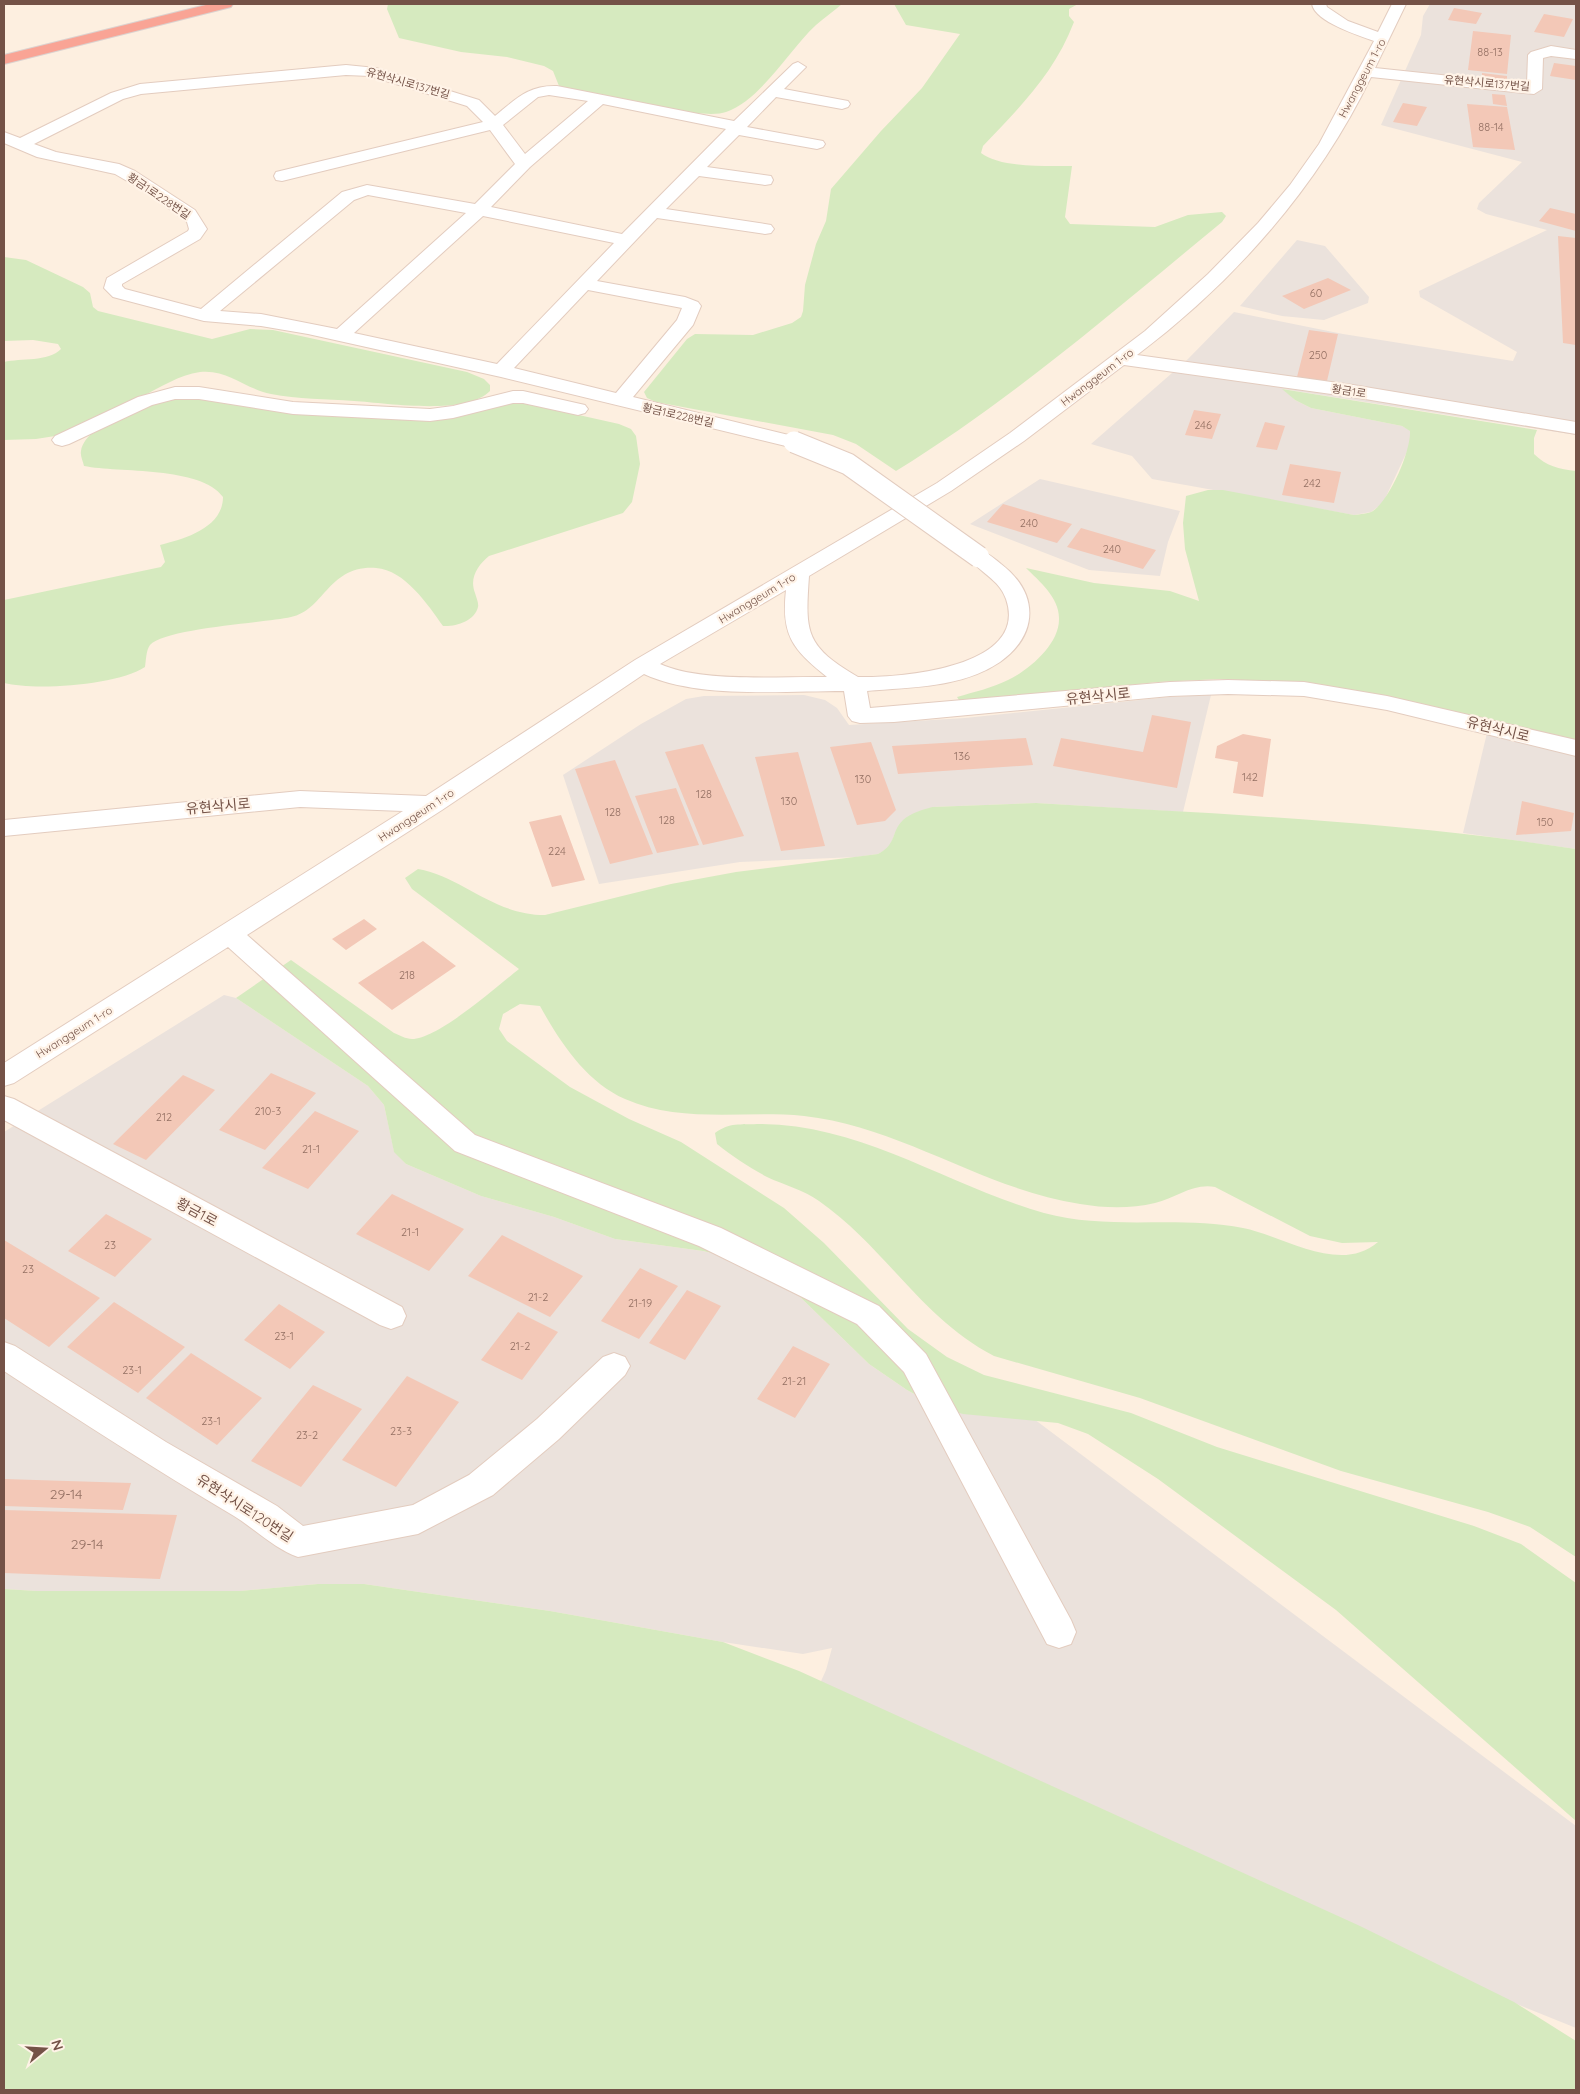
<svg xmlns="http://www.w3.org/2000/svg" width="1580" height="2094" font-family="Quicksand,'Noto Sans KR',sans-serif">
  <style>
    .industrial { fill: #ebe2dc }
    .green { fill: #d6eabf }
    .building { fill: #f3c8b7 }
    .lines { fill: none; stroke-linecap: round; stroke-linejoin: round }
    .minor-casing { stroke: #e3ccbf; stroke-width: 2 }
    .highway-casing { stroke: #dbd2cf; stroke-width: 2 }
    .minor { fill: #fff; fill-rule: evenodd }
    .highway { fill: #f9a495; fill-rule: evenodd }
    .minor-bridge-casing { stroke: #e3ccbf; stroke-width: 23; stroke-linecap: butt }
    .minor-bridge { stroke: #fff; stroke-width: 21 }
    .labels { text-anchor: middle; stroke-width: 4.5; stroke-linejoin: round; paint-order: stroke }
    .number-label { font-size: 11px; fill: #947063 }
    .far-street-label { font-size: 11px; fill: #745247; stroke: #fff3e7 }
    .street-label { font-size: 14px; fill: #745247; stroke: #fff3e7 }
    .near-number-label { font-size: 14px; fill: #947063 }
  </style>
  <rect width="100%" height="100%" fill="#fdefe0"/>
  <!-- industrial -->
  <path class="industrial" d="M1430,4H1576V435L1283,389L1295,400L1311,408L1402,426L1411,431V443L1383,503L1371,512L1354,515L1152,479L1132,456L1091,444L1188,359L1234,312L1343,334L1513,361L1517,352L1420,297L1419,291L1547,230L1486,214L1477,209L1479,203L1522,162L1381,125L1421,35L1423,16Z
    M1297,240L1325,246L1369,297L1368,303L1324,320L1282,316L1240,306Z
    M1040,479L1180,511L1168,542L1160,576L1089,570L970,524Z
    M804,695L825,700L837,708L849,725L965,718L1169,697L1211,695L1183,812L1036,803L932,807L895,833L890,847L878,854L856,857L740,862L599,884L563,775L641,724L686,699L704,696Z
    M1487,733L1576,756V849L1463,833Z
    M224,995L236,998L368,1086L384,1105L394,1151L406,1164L481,1196L554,1217L615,1239L703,1251L733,1258L797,1294L869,1364L907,1390L936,1406L1006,1398L1576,1826V2028L805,1717L826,1670L832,1648L803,1654L723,1642L550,1611L364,1584H318L240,1591H37L4,1589V1132Z"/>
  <!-- green -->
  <path class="green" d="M388,4H842C834,11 824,18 816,25C789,50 761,100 726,112C702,121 599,95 568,89L559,86L553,71L544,66L507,57L461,52L399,38L387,9Z
    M894,4H1078L1069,9V16L1074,22C1054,74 1020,107 983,146L981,153C1000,168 1047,166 1072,166L1065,217L1070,224L1155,227L1188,215L1222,212L1226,216L1222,222C1116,309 1013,399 896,471L856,444L833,435L656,402L647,398L644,392L687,339L695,334L753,335L792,323L801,317L803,311L805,285L816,244L826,221L831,189L881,131L922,88L960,34L906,25Z
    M4,257L26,260L83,287L90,293L93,307L98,311L212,339L250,329L273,330L467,372L484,379L490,385V391C466,416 387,403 354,401C326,399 298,399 271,394C245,389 228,369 200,372C179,375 161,387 141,397C113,411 84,423 55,436L36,439L4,440V362C21,358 48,362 61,349L58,344L33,340L4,341Z
    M1282,389L1537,430L1534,438V454C1546,466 1559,469 1576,471V741L1412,702L1311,684L1220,679L1158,682L961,703L957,697C974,692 992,688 1008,680C1029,670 1060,644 1059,618C1059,597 1039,581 1026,568L1094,583L1170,591L1199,601L1185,549L1183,523L1186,496L1208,490H1223L1354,515C1360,514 1368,514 1373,511C1390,499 1411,451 1410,431L1402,426L1311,408L1295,400Z
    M184,396L397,417L510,403H525L619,424L631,429L636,436L640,464L632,502L623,513L489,556C478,565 469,578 475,593C476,597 479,603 478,607C475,621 455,627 443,626C428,605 405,570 376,568C328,565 324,611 291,617C264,623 165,628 150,645C146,650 146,661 145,667C118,685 36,691 4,683V600L161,567L165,562L160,545C184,539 223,528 223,497C201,466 119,473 84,466C83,461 80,456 81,451C87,419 157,404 184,396Z
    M1036,803C1217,814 1397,821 1576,849V1557L1530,1527L1488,1512L1341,1471L1140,1398L994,1356C921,1318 885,1247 819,1201C804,1190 784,1185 767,1177C749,1167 733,1157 717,1144L715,1133C730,1122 740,1125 757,1124C861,1123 948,1186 1044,1213C1111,1231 1176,1215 1243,1228C1284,1236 1340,1275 1378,1242L1342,1243L1310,1236L1215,1187C1193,1183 1176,1198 1155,1203C1130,1209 1104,1208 1080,1204C983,1189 902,1127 804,1116C745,1110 681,1124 625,1099C586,1082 560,1042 540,1006L520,1004L503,1014L499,1029L507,1041L570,1087L629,1119L681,1142L784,1208L824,1243L908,1329L947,1357L984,1375L1131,1413L1217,1447L1474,1526L1521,1544L1576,1583V1821L1336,1610L1158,1479L1088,1434L1058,1423L963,1414L936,1406L907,1390L869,1364L797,1294L733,1258L703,1251L615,1239L554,1217L481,1196L406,1164L394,1152L384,1105L368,1086L236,998L291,960L394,1033C399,1035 406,1039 412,1039C438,1039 496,987 519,969L412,889L405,878L418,869C463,877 493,915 545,915L671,884L736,872L878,854C898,843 890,833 903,820C911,813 922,810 932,807Z
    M318,1584H364L550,1611L723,1642L799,1671L1360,1926L1514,2002L1576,2041V2090H4V1589L37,1591H240Z"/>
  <!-- building -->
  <path class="building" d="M1454,8L1482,13L1476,24L1448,20Z
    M1544,14L1573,19L1564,37L1534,32Z
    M1473,31L1511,35L1507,74L1468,70Z
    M1554,63L1576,66V80L1550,76Z
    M1482,73L1507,76V81L1482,78Z
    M1492,94L1505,95L1507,106L1493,104Z
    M1403,103L1427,107L1417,126L1393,122Z
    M1467,104L1507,107L1515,150L1473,147Z
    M1550,208L1576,214V231L1539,221Z
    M1558,236L1576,238V345L1563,343Z
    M1328,278L1351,290L1304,309L1282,296Z
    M1309,330L1338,334L1327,381L1297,377Z
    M1194,410L1221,414L1212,439L1185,435Z
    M1265,422L1285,426L1277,450L1256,447Z
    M1290,464L1341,472L1334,503L1282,495Z
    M1003,504L1072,524L1057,543L987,522Z
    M1081,528L1156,550L1143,569L1067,547Z
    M1152,715L1191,722L1177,788L1053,766L1061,738L1143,752Z
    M1243,734L1271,739L1263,797L1233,793L1238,762L1215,758L1217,746Z
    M1026,738L1033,765L898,774L892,746Z
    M871,742L896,810L885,821L857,825L830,747Z
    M703,744L744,836L703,845L665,752Z
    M798,752L825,846L781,851L755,757Z
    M615,760L653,854L610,864L575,769Z
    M676,788L699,845L657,853L635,796Z
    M1522,801L1574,813L1571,831L1516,835Z
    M561,815L585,880L552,887L529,822Z
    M364,919L377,929L346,950L332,939Z
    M423,941L456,966L392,1010L358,983Z
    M271,1073L316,1093L265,1150L219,1130Z
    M183,1075L215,1090L146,1160L113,1144Z
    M315,1111L359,1131L308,1189L262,1168Z
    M392,1194L464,1229L429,1271L356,1234Z
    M106,1214L152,1239L115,1277L68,1251Z
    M502,1235L583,1276L550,1317L468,1276Z
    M4,1240L100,1298L49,1347L4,1318Z
    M640,1268L678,1286L639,1339L601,1321Z
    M687,1290L721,1306L685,1360L649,1343Z
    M114,1302L185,1347L138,1393L67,1347Z
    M279,1304L325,1332L290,1369L244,1340Z
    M518,1312L558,1332L522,1380L481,1360Z
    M793,1346L830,1364L795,1418L757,1399Z
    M191,1353L262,1398L217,1445L146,1398Z
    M407,1376L459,1402L396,1487L342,1460Z
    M313,1385L362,1409L301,1487L251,1461Z
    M4,1479L131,1483L123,1510L4,1506Z
    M4,1510L177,1515L160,1579L4,1573Z"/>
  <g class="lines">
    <!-- minor casing -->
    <g class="minor-casing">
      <path id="minor" d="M1312,4H1326L1327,7L1348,21L1378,32L1392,4H1406L1375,68L1527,84L1528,55L1531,52L1551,46L1576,50V59L1551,56L1543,58L1542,89L1534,94L1371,77C1318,187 1234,282 1137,355L1353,385L1576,422V434L1353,397L1124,365L1024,441L951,491L809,576C805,633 805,646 858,677C899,678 1030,668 1006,599C999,579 980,573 968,557L971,552C985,549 991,556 1001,564C1039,593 1039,634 1000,662C962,688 911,687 867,691L870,708L1170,682L1228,680L1304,682L1387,696L1576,740V756L1387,710L1304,696L1228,694L1170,696L894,722L860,723L852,721L848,716L844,691C785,691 697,699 644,674L442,810L247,935L475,1135L721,1228L879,1306L926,1354L1071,1620L1076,1632L1071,1644L1059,1648L1047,1644L904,1372L857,1324L699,1246L455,1151L228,947L14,1083L4,1086V1063L403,811L300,807L4,836V820L300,791L426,796L635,660L937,483L1010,433L1145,331L1208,274L1258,223L1290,185L1319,144L1374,41C1358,35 1315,22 1312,4ZM786,590C781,635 792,649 827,677C780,676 702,683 660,664Z
        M798,62L806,67L784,89L848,101L850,104L848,107L842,109L776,97L747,127L823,141L825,144L823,147L817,149L739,135L707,167L771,176L773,180L771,184L765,185L699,176L666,209L765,224L771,225L774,229L771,233L765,234L657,218L597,281L685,297L698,302L701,306L693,325L633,397L801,438L804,442L801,446L794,448L501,377L308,334L261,326L204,321L113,297L104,288L107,278L188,231L189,229L187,222L146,192L115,174L37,157L4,143V132L20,138L111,93L140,84L346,65L376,68L479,100L495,116C516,99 528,85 557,86L734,121L793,64ZM346,75L370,76L467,106L483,122L276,172L274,176L276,180L282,181L490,130L515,164L475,204L367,185L342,192L201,309L125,289L122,286V284L200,239L207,229L195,210L135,171L119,164L56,152L34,144L123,99L141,94ZM549,95L588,101L525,154L503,125L538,97ZM603,104L726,129L622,234L491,207L530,167ZM368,195L466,213L337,329L261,314L220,311L354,200ZM483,216L614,243L497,364L354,333ZM588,290L682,308L677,320L616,393L514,368Z
        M175,387H199L293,402L430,409L453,406L513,391H523L585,405L588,409L585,413L578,415L523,403H513L453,418L430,421L293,414L199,399H175L152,405L69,444L62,446L55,444L52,440L55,436L138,397Z
        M4,1096L14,1099L402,1307L406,1316L402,1325L391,1329L380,1325L4,1120Z
        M4,1342L15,1346L166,1442L277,1506L303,1526L413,1505L469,1475L537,1419L603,1357L614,1353L625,1357L630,1366L625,1375L559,1439L493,1495L418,1534L298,1557C275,1549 255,1529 234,1516C156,1470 80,1421 4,1371Z"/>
    </g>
    <!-- highway casing -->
    <g class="highway-casing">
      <path id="highway" d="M210,4H233L231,7L4,64V55Z"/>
    </g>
    <!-- minor -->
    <use href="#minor" class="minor"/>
    <!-- highway -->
    <use href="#highway" class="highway"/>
    <!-- minor-bridge casing -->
    <g class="minor-bridge-casing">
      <path id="minor-bridge" d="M794,442L848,464L979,557"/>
    </g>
    <!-- minor-bridge -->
    <use href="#minor-bridge" class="minor-bridge"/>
  </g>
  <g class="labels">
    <!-- number labels -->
    <g class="number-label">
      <text x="1490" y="56">88-13</text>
      <text x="1491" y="131">88-14</text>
      <text x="1316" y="297">60</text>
      <text x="1318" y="359">250</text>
      <text x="1203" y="429">246</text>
      <text x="1312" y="487">242</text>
      <text x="1029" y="527">240</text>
      <text x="1112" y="553">240</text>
      <text x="962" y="760">136</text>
      <text x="1250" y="781">142</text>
      <text x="863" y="783">130</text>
      <text x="704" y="798">128</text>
      <text x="789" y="805">130</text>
      <text x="613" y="816">128</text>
      <text x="667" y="824">128</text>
      <text x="1545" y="826">150</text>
      <text x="557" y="855">224</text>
      <text x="407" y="979">218</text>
      <text x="268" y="1115">210-3</text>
      <text x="164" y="1121">212</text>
      <text x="311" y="1153">21-1</text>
      <text x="410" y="1236">21-1</text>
      <text x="110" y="1249">23</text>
      <text x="28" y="1273">23</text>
      <text x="538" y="1301">21-2</text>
      <text x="640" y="1307">21-19</text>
      <text x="284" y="1340">23-1</text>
      <text x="520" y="1350">21-2</text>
      <text x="132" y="1374">23-1</text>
      <text x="794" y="1385">21-21</text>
      <text x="211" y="1425">23-1</text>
      <text x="401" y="1435">23-3</text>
      <text x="307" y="1439">23-2</text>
    </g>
    <!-- far-street labels -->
    <g class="far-street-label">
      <text transform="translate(1362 78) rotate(-62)" y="4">Hwanggeum 1-ro</text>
      <text transform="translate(408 83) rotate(16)" y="4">유현삭시로137번길</text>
      <text transform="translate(1487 83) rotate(5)" y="4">유현삭시로137번길</text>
      <text transform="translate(159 196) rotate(34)" y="4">황금1로228번길</text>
      <text transform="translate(1097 377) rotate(-37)" y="4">Hwanggeum 1-ro</text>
      <text transform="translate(1349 391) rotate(9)" y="4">황금1로</text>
      <text transform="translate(678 415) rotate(13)" y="4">황금1로228번길</text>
      <text transform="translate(757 598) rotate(-31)" y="4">Hwanggeum 1-ro</text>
      <text transform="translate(416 815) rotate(-33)" y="4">Hwanggeum 1-ro</text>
      <text transform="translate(74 1032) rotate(-32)" y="4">Hwanggeum 1-ro</text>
    </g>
    <!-- street labels -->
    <g class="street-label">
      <text transform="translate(1098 696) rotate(-6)" y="5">유현삭시로</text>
      <text transform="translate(1498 729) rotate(14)" y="5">유현삭시로</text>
      <text transform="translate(218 806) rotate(-5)" y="5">유현삭시로</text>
      <text transform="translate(197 1212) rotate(28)" y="5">황금1로</text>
      <text transform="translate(245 1508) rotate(33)" y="5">유현삭시로120번길</text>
    </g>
    <!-- near-number labels -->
    <g class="near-number-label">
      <text x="66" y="1499">29-14</text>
      <text x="87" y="1549">29-14</text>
    </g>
  </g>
  <!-- border -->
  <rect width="1580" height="2094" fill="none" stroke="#745247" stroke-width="10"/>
  <!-- north arrow -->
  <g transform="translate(45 2049) rotate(72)" stroke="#fff3e7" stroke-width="4" paint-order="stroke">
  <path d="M0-4L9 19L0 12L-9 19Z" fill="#745247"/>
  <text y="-8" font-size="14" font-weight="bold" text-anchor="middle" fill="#745247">N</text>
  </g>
</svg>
